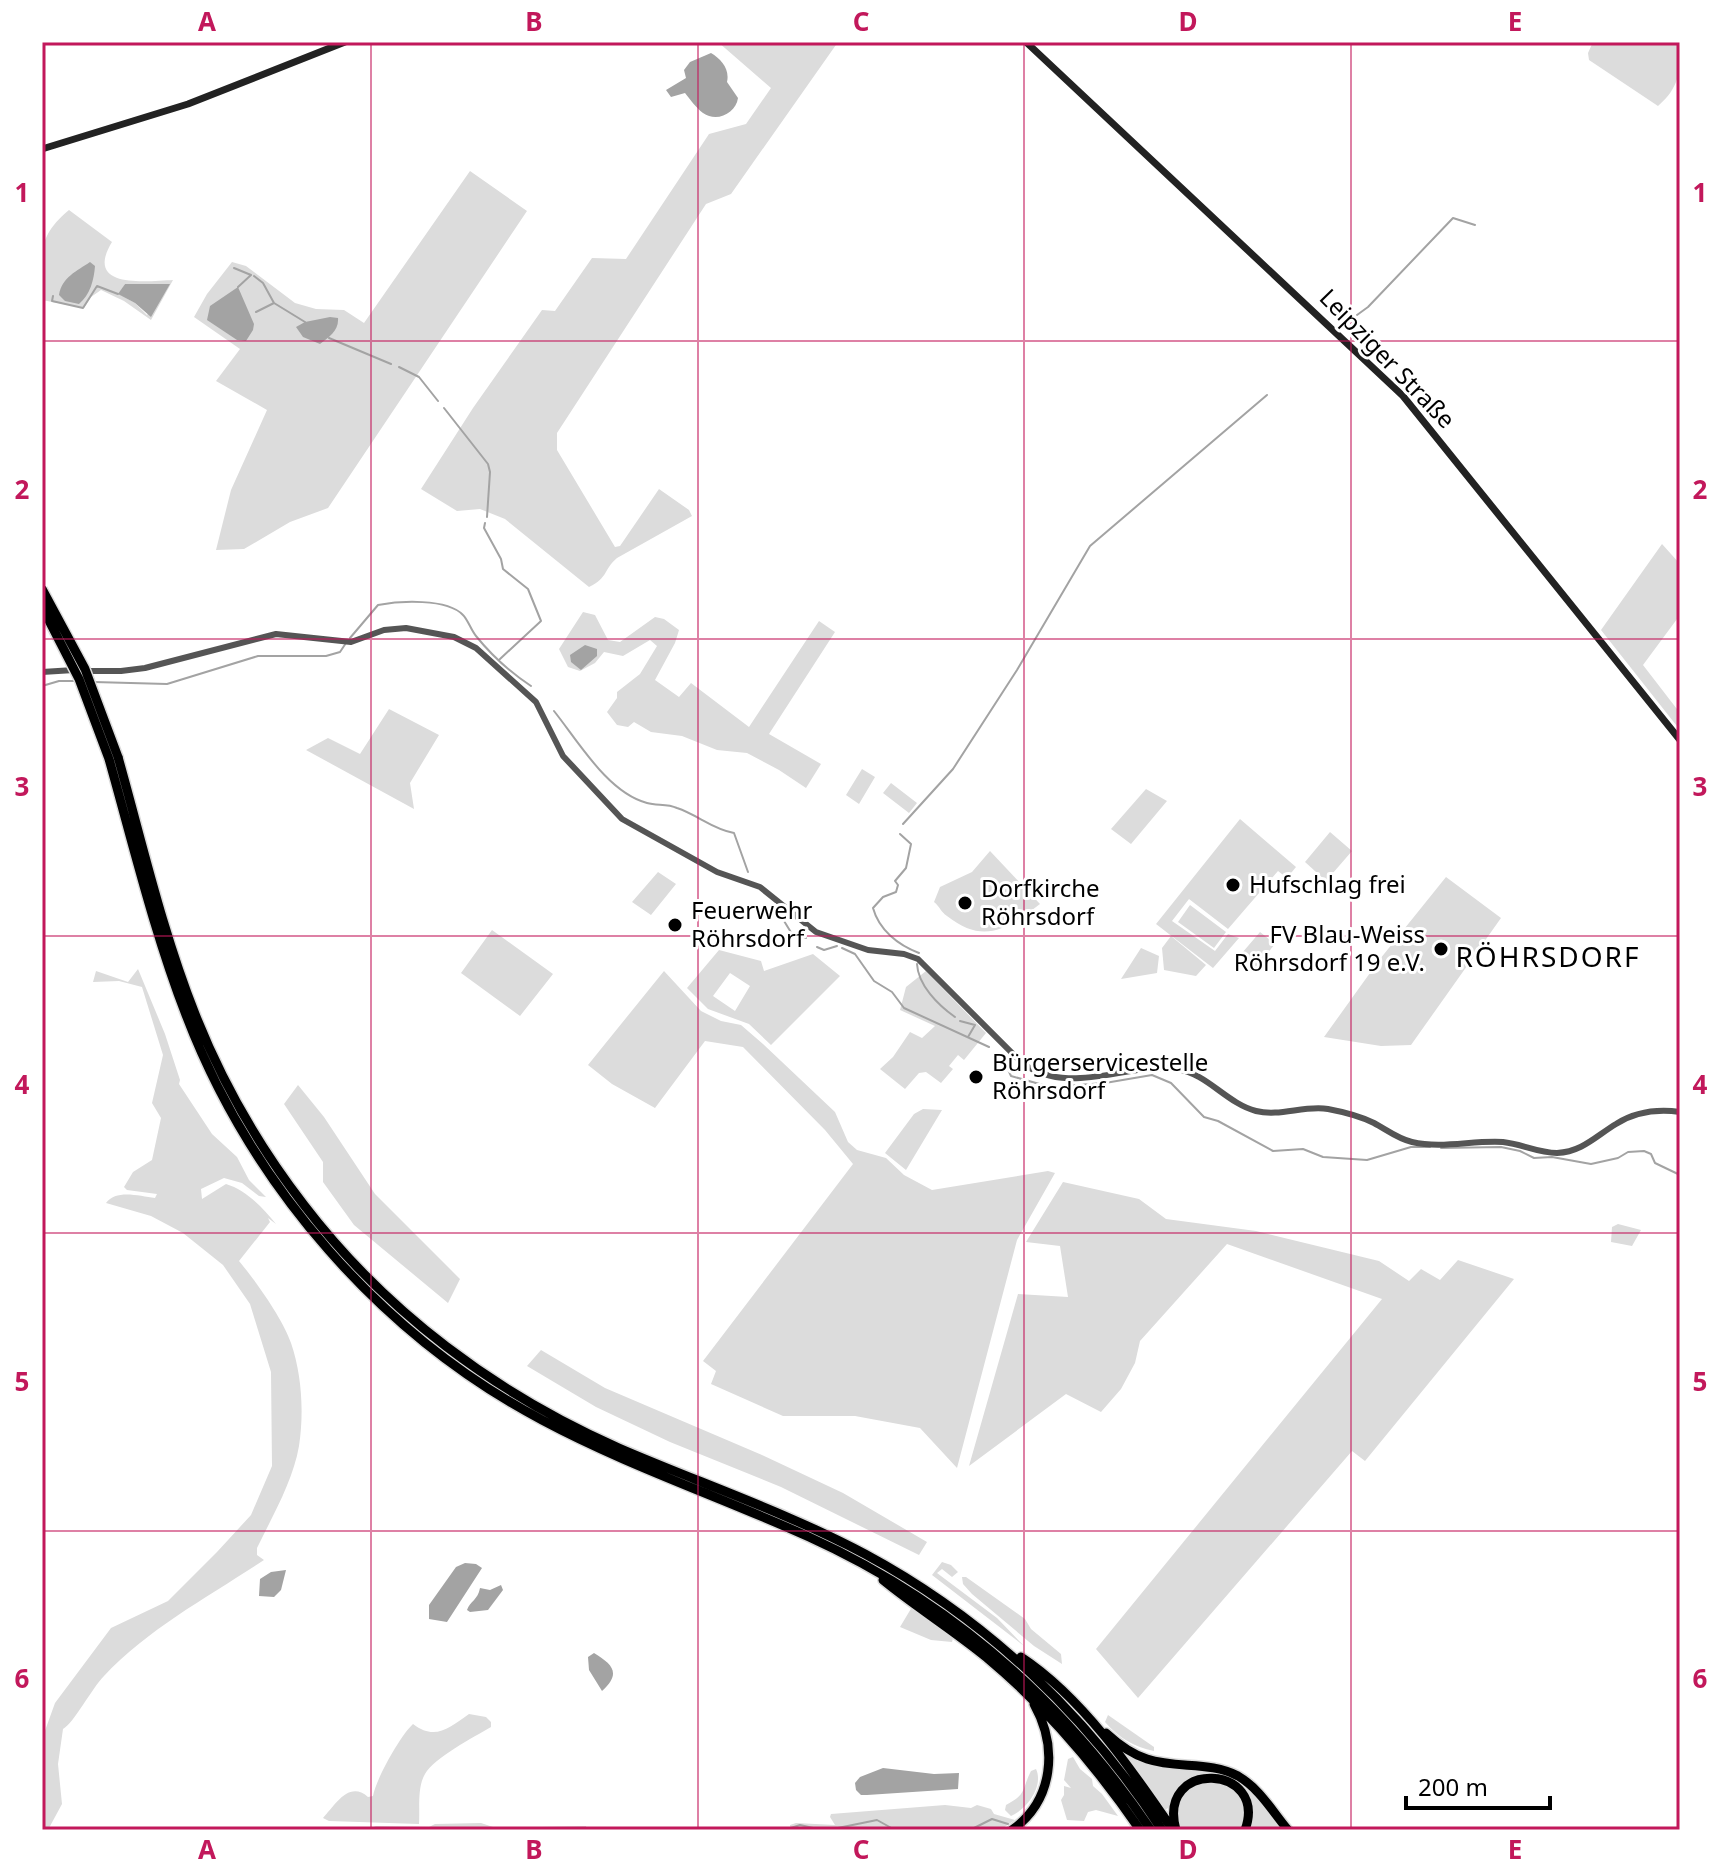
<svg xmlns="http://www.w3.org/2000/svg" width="1722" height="1872" font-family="'Noto Sans',sans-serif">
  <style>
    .green { fill: #dcdcdc; fill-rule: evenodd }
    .water { fill: #a3a3a3 }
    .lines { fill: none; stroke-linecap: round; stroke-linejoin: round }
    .stream { stroke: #a3a3a3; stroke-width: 2 }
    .motorway-casing { stroke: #dbdbdb; stroke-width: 12 }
    .tertiary { stroke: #555; stroke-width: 6 }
    .secondary { stroke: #222; stroke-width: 7 }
    .motorway { stroke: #000; stroke-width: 9 }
    .motorway-bridge-casing { stroke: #dbdbdb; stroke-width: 12; stroke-linecap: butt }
    .motorway-bridge { stroke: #000; stroke-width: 9 }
    .grid { fill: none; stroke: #c2185b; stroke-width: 2; stroke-opacity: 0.55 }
    .poi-dot { fill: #000; stroke: #fff; stroke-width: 3 }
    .labels { text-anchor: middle; stroke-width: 6; stroke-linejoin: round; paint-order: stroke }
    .street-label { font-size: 24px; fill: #000; stroke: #fff }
    .poi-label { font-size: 24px; fill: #000; stroke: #fff; text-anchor: start }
    .quarter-label { font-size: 28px; letter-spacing: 2px; fill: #000; stroke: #fff }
    .neatline { fill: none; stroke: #c2185b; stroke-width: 3 }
    .grid-label { font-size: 26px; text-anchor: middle; font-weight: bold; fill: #c2185b }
  </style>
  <rect width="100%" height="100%" fill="#fff"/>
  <!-- green -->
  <path class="green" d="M718,42H838L731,194L706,204L557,433V450L615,547L620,546L659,489L689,510L692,516L617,558C603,570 609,577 589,587L505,519L480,509L457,511L421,489L473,408L542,310L555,311L592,258L626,259L709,134L746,124L771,88Z
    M1593,42H1680C1680,70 1681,86 1658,106L1589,60L1588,53Z
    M470,171L527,211L328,508L290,522L244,549L216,550L231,490L267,410L216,381L240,349L194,317L207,294L232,262L246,266L295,303L316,309L344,310L364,323Z
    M69,210L112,242C83,290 147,281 173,280L151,320L124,301L101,290L91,297L84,308L42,300C42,259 34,239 69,210ZM125,284H169L147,315L135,303L119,294Z
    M1662,544L1680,564V615L1643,665L1680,713V730L1601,630Z
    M583,612L595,615L608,640L620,642L655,617L664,619L679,630L675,643L655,680L679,697L691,683L749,727L819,621L835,632L769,734L821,764L806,788L779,770L747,753L717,750L682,736L651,732L634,722L628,727L617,725L607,712L617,698V692L640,674L657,646L650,640L623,656L604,652L595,663L580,671L568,667L559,649Z
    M389,709L439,735L410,783L414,809L306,750L328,738L360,754Z
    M862,769L875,777L859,804L846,795Z
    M891,783L917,803L909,813L883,793Z
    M1146,789L1167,801L1131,844L1111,829Z
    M1240,819L1296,867L1287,878L1278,871L1228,929L1189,899L1172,921L1215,951L1228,934L1239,938L1213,968L1156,924Z
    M1330,832L1352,851L1326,881L1305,862Z
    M990,851L1040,904C1007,929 984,945 947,916C941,912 940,907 934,902L940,887L972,872Z
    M658,872L676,884L651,915L632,902Z
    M1446,877L1501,918L1411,1045L1381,1046L1324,1037L1380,959Z
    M1190,905L1226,932L1214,948L1178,922Z
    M492,930L553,974L520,1016L461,973Z
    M1260,932L1275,944L1251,973L1236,960Z
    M1171,936L1206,965L1196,976L1164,970L1162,948Z
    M1141,948L1159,956L1157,973L1121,979Z
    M719,950L761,961L764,971L813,954L840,976L771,1045L749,1024L708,1009L687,988ZM730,973L750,986L735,1011L713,996Z
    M138,969L165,1034L180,1080L179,1084L212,1134L237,1157L249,1180L266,1197L259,1196L242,1183L224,1178L201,1189L202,1199L226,1184C246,1190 263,1208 276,1224L268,1218L270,1222L239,1261C255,1280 283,1319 291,1343C302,1375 304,1413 299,1446C293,1481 272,1517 257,1548V1555L264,1560C210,1596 149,1628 104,1676C92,1688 74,1723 63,1729L58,1764L62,1804L49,1828L42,1827V1739L55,1703L111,1628L168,1601L217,1552L251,1515L272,1466L271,1372L250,1304L223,1265L183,1233L151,1216L106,1203C116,1189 139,1196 155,1198L157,1194L127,1190L124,1187L133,1172L152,1160L161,1118L152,1103L163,1055L142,987L119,981L93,982L96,971L128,982Z
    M664,971L701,1011L721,1021L741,1025L763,1044L835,1112L848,1142L857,1150L886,1158L904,1175L932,1190L1048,1171L1055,1173L1017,1240L957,1468L920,1428L855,1416H783L711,1384L716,1371L703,1361L853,1164L825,1130L743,1047L705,1041L655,1108L612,1084L588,1065Z
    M926,971L986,1033L964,1060L958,1055L949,1066L953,1069L941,1083L926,1072L919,1073L905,1089L880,1069L893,1057L910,1032L922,1038L935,1026L900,1010L906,987Z
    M298,1085L324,1117L375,1194L460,1279L448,1303L354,1225L323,1182V1162L284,1104Z
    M923,1109L942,1110L906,1170L885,1153L914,1114Z
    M1063,1182L1139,1199L1166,1219L1256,1231L1379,1261L1409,1281L1421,1269L1440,1280L1458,1260L1514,1279L1365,1461L1352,1451L1138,1698L1096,1649L1382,1299L1227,1244L1140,1341L1135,1363L1121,1389L1101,1412L1066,1394L969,1466L1018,1294L1068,1297L1060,1246L1026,1242Z
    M1618,1224L1641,1230L1632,1246L1611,1242L1612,1227Z
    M541,1350L605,1388L762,1455L843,1493L927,1542L919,1555L781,1487L670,1442L596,1407L527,1366Z
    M942,1562L951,1565L958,1572L952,1577L942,1569L937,1573L997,1618L1024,1646L932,1575Z
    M962,1577H966L1025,1619L1031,1629L1061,1654L1062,1664L1034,1646L972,1594L963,1584Z
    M912,1607L953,1638L952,1642L931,1640L900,1627Z
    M469,1714L486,1717L491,1722V1727C474,1737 434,1758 425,1774C417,1787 420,1809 419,1824L329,1821L323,1818C335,1805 349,1780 368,1797L373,1796C376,1779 400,1736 413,1724C435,1741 449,1728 469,1714Z
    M1108,1715L1154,1747V1751C1134,1747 1119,1738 1105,1722Z
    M1122,1752L1140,1761L1211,1771L1229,1777L1258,1797L1282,1830H1249C1252,1821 1253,1808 1249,1799C1241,1785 1210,1769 1194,1778C1182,1785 1178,1803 1165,1810Z
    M1073,1757L1080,1769L1092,1779L1093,1786L1102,1794L1118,1816L1096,1810L1088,1812L1084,1821L1067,1820L1061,1800L1064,1795V1786L1071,1788L1064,1780L1068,1759Z
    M1036,1769C1044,1786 1027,1809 1011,1816L1005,1810L1006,1805C1027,1794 1021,1791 1031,1771Z
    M1210,1780C1242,1791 1245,1796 1242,1830H1180C1176,1799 1180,1790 1210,1780Z
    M945,1805L971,1808L977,1805L991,1809L994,1814L1015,1820L1000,1830L790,1828V1825L796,1823L835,1825L830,1817L831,1814Z
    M481,1823L496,1828L586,1826L587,1830H365L376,1826L429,1827L435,1824Z"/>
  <!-- water -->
  <path class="water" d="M711,53C721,59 730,69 727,82L738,98C736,113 717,123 703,113C696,108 690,99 685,93L671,97L666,90L686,78L684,70L690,62Z
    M90,262L95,266C94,280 90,295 79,304L65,301L59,295C62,277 77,271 90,262Z
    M125,284H170L151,317L135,303L118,294Z
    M238,287L254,324L253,330L246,341L237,340L207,320L210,306Z
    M330,317L338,318C339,331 329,337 320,344L303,337L296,327L305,322Z
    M585,645L597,649V656L581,670L571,662L570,655Z
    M465,1563L476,1564L482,1568L447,1622L429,1619V1605L456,1567Z
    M286,1570L281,1590L274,1597L259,1596L260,1579L271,1572Z
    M501,1585L503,1590L488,1610L470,1612L467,1610C470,1601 478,1600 480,1588L490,1590Z
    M594,1653C612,1664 622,1673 602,1691L589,1670L588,1657Z
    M883,1768L934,1774L959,1773L958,1789L867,1795H861L856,1790L855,1783L860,1777Z"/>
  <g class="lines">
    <!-- stream -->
    <path class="stream" d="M234,268L251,275L238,287
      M254,276L263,283L274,303
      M53,296L52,301L83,308L97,286L118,294
      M256,312L274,303L305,322
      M1357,315L1368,307L1453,218L1475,225
      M329,338L391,364
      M399,367L419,377L438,401
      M444,408L488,464L490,472L487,517
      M485,523L484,528L501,559L503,569L528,589L541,621L500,659
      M350,638L378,605C399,601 447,598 463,615C468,620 471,630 476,636C492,656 510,672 531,686
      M94,682L167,684L258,656H326L340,652L346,643
      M42,686L59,681H76
      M554,711C578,741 608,793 647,803C657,806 667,803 677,808C698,815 712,829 734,833L748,872
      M903,824L953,769L1017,670L1090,546L1267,395
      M900,834L911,844L906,868L895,881L898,885L896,892L883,897L873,908C879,930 898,945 919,953
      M781,916L792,934L806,938
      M817,947L824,950L837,946
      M842,948L855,954L874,981L892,992L904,1008L989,1047
      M917,964C918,985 938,1005 955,1017
      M960,1021L975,1025L968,1037
      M1006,1065L1011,1076L1050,1087L1105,1083L1152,1075L1171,1083L1204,1117L1218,1121L1273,1151L1303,1149L1323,1157L1367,1160L1411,1147H1430
      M1441,1148L1501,1147L1520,1151L1534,1158L1552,1157L1591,1164L1618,1158L1628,1152L1644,1151L1651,1154L1655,1163L1680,1175
      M785,1830L800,1825L822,1830
      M828,1830L877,1820L895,1830
      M970,1830L992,1819L1008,1824"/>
    <!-- motorway casing -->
    <g class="motorway-casing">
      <path id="motorway" d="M118,757C142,842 162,931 195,1014C222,1082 259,1147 304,1205C386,1312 496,1394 619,1448C700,1483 786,1512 865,1554C986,1619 1087,1715 1162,1830
        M109,759C133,844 154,932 186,1015C251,1185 381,1335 542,1420C628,1466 721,1497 809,1537C952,1602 1063,1700 1151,1830
        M883,1580C916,1607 953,1630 986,1657C1046,1707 1096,1766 1140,1830
        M1021,1657C1082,1697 1132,1770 1173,1830
        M1106,1733C1118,1744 1131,1754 1147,1759C1177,1769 1210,1761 1238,1776C1260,1789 1272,1811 1288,1830
        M1012,1830C1054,1800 1058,1747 1034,1704
        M1176,1830C1156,1758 1269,1764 1245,1830"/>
    </g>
    <!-- tertiary -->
    <path class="tertiary" d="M85,671H121L145,668L276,634L351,642L384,630L406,628L454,637L476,648L536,702L563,756L622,819L717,872L760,887L816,932L868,950L904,954L918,959L1022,1063C1070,1097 1123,1063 1176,1069C1207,1073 1226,1103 1256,1111C1280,1117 1304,1105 1328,1109C1344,1112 1360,1116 1374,1123C1387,1130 1398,1139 1412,1142C1442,1149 1473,1140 1503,1142C1522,1144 1538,1153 1557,1153C1582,1152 1596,1136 1616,1124C1635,1112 1658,1109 1680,1112
      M42,672L74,670"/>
    <!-- secondary -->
    <path class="secondary" d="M1026,42L1403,396L1680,740
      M42,149L188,104L345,42"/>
    <!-- motorway -->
    <use href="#motorway" class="motorway"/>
    <!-- motorway-bridge casing -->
    <g class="motorway-bridge-casing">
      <path id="motorway-bridge" d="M42,589L85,669L118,757
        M42,607L79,679L109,759"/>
    </g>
    <!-- motorway-bridge -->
    <use href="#motorway-bridge" class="motorway-bridge"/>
  </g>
  <!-- grid -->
  <path class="grid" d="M371,42V1830M698,42V1830M1024,42V1830M1351,42V1830M42,341H1680M42,639H1680M42,936H1680M42,1233H1680M42,1531H1680"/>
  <!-- markers -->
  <g class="poi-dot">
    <circle cx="1233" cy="885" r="8"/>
    <circle cx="965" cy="903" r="8"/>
    <circle cx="675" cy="925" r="8"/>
    <circle cx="1441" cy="949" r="8"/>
    <circle cx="976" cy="1077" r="8"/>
  </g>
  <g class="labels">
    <!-- street labels -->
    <g class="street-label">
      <text transform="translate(1387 359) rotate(46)" y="8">Leipziger Straße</text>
    </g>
    <!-- poi labels -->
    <g class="poi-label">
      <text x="1249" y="893">Hufschlag frei</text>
      <text x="981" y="897">Dorfkirche<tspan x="981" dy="28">Röhrsdorf</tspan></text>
      <text x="691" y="919">Feuerwehr<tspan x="691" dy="28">Röhrsdorf</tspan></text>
      <text x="1425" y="943" text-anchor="end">FV Blau-Weiss<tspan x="1425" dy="28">Röhrsdorf 19 e.V.</tspan></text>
      <text x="992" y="1071">Bürgerservicestelle<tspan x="992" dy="28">Röhrsdorf</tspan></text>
    </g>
    <!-- quarter labels -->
    <g class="quarter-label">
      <text x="1548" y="967">RÖHRSDORF</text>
    </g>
  </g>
  <!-- border -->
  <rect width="1722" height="1872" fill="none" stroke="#ffffff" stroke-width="88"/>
  <!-- scale -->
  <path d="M1406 1796v12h144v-12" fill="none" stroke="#000000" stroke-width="4"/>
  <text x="1418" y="1796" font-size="24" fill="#000000" stroke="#ffffff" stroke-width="6" paint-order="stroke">200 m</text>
  <rect x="44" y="44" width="1634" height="1784" class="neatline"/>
  <g class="grid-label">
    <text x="207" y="31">A</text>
    <text x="534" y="31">B</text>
    <text x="861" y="31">C</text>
    <text x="1188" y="31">D</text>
    <text x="1515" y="31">E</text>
    <text x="22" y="202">1</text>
    <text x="1700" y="202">1</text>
    <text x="22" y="499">2</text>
    <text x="1700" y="499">2</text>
    <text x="22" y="796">3</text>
    <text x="1700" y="796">3</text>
    <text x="22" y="1094">4</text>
    <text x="1700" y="1094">4</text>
    <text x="22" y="1391">5</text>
    <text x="1700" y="1391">5</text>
    <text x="22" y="1688">6</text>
    <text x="1700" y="1688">6</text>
    <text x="207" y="1859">A</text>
    <text x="534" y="1859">B</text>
    <text x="861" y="1859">C</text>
    <text x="1188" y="1859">D</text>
    <text x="1515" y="1859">E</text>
  </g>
</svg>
